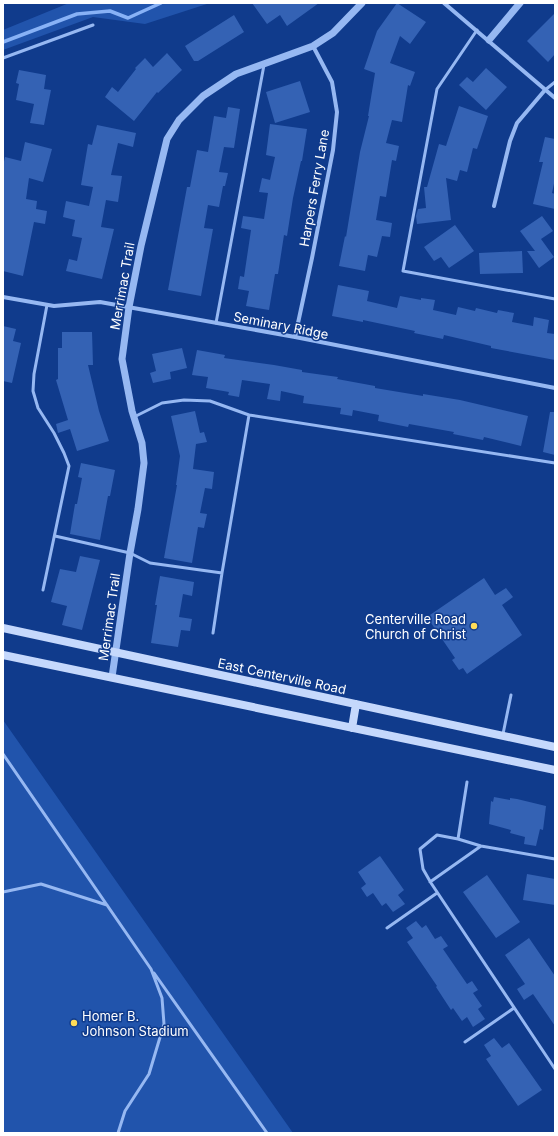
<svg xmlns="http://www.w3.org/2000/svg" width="558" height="1136" font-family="Inter,sans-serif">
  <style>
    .green { fill: #2154ac }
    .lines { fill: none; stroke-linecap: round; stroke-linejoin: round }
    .stream { stroke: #88b2f6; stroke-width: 3.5 }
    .building { fill: #3462b4 }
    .service { stroke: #96b8f2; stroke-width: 3 }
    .minor { stroke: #96b8f2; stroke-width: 4 }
    .tertiary { stroke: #96b8f2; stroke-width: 7 }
    .secondary { stroke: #c5d8fc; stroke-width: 8 }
    .poi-dot { fill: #ffdd58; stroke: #103b8c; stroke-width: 1.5 }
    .labels { text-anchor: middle; stroke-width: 3; stroke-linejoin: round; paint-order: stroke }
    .street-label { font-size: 13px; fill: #fff; stroke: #103b8c }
    .poi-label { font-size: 13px; fill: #fff; stroke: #103b8c; text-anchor: end }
  </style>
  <rect width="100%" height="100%" fill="#103b8c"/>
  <!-- green -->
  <path class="green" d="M69,3H210L145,24L93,17L3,50V30Z
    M3,720L293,1133H3Z"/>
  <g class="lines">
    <!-- stream -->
    <path class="stream" d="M3,42L77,14L110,11L128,18L161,3"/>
  </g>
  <!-- building -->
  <path class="building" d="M252,3H319L287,26L280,15L267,24Z
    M397,3L426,22L410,44L400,36L390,63L415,72L410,86L408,85L402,122L392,120L386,143L399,146L396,161L392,160L386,197L380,196L376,220L392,223L390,237L382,236L377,257L368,255L365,271L339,266L345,236L346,237L360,152L369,116H368L375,73L364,69L377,31Z
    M555,13V54L548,62L527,41Z
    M234,15L244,32L198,61H194L185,46Z
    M167,53L182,70L158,93L157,92L134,121L105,97L112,87L118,92L136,69L135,68L145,58L153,67Z
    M486,68L507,87L486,110L459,85L467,77L473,82Z
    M19,70L46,75L44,89L51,90L44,125L30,123L34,104L16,100L19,84L16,83Z
    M300,81L310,112L275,123L266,92Z
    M459,106L488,116L477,149L473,148L467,172L460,170L457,181L446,178L451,220L417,224L416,216L418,209L426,208L424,187H427L439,144L446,146Z
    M228,107L240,109L234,148L224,147L219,172L228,173L225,186H223L219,207L208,205L204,228L213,229L201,296L168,290L187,187H190L197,150L208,152L214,116L226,118Z
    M270,124L307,129L302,161H301L293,198L287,236L284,235L278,274H275L269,310L246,306L249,291L238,289L240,276L244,277L251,230L241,228L243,216L264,219L268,193L259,192L262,178L270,180L275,157L266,155Z
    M97,125L136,133L133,147L118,143L111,175L122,176L118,202L106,200L101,227L114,229L102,279L66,271L69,259L77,261L82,238L72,236L75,220L63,217L66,201L89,206L93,187L81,185L88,144L92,145Z
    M545,137L555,139V179L552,193L555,194V209L533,204L543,162H539Z
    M25,142L52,149L43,182L29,178L26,199L37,201L36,209L47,211L45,224L34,222L23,276L3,271V166L5,157L21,161Z
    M542,216L553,231L541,239L554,257L539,268L527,251H535L520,231Z
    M455,225L474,251L449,268L441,257L434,261L424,247Z
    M522,251L523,273L480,274L479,253Z
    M338,285L369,291L367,301L397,308L400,296L421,300V298L435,300L433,310L456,315L458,307L475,311L476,308L497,313L498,310L514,313L512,322L533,326L534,317L549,320L547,333L555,334V360L491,348V346L444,335L443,339L414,333L415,331L363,320V322L332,316Z
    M3,326L16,329L13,341L21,343L12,383L3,381Z
    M62,332H92L93,365H88L99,411L109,441L77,451L70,429L58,433L56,424L68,420L56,380L58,379V348H62Z
    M182,348L187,368L170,372L171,379L153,383L150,373L156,371L152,354Z
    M197,350L225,355L224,358L274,365L302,370V372L338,377L337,379L375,386V388L423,396V394L460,400L528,416L521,446L484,437L483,440L453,434L454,432L409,424L408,427L378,421L379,415L353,410L352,416L340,414L341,408L303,403L304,396L281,391L280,401L267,399L270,384L242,380L239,397L228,395L229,392L206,388L208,377L192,375Z
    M195,411L200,433L204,432L207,442L196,444L193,469L214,472L212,489L205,488L200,513L207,514L204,528L198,527L192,563L164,558L177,485H176L180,456L171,416Z
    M550,412H555V455L543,452Z
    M81,463L115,470L110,496H108L100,540L70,534L75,504H77L82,478L78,477Z
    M80,556L100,560L82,630L62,625L67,606L51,602L60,569L76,572Z
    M160,576L194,582L192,596L183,594L179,617L192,619L190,631L181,630L178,647L151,643L157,605H155Z
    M484,578L495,595L506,588L513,597L502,605L522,635L467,674L463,668L459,670L452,660L455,658L427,617Z
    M494,797L510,800V798L517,799L546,806L543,830L540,829L536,846L524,844L525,837L510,833L511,830L489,824L491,801L493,802Z
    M380,856L404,890L398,895L405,904L393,912L386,903L382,906L373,893L367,897L361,888L366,884L358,872Z
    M527,874L555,879V905L523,900Z
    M487,875L520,922L496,938L463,892Z
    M416,921L422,928L426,925L435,939L441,936L448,946L443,949L467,984L472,981L478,990L473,993L482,1006L478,1009L485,1019L473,1027L467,1017L462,1021L453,1008L451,1010L436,987L437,986L407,942L413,938L406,928Z
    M529,938L555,976V1026L533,994L524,1000L517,989L525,984L505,955Z
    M494,1038L502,1048L509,1043L542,1090L518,1106L486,1059L491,1056L484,1045Z"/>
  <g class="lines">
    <!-- service -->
    <path class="service" d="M477,30L437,89L403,271L555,299
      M3,58L93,25
      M545,90L555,82
      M216,323L264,65
      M249,415L555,463
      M134,417L162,403L184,400L210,401L249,415L222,573L213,633
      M55,536L130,553L150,563L222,573
      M43,590L69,466L64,453L54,433L38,408L33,391L34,374L47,305
      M503,734L511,695
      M3,754L151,969L162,998L164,1024L149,1074L125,1111L118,1133
      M458,839L467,782
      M555,859L481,846L458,839L437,835L420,849L423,869L431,883L555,1069
      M430,882L481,846
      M3,892L41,884L107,905
      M387,928L437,893
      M154,973L267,1133
      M465,1042L514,1008"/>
    <!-- minor -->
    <path class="minor" d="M444,3L555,98
      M494,206L510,141L517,123L545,90
      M3,297L54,306L100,302L295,337L555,388
      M295,337L312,258L333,150L337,112L332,82L313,46"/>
    <!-- tertiary -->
    <path class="tertiary" d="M489,40L520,3
      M112,677L130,553L138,509L144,463L142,443L132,411L122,359L129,307L141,246L167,139L179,120L203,96L236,74L313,46L333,33L362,3"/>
    <!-- secondary -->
    <path class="secondary" d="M3,628L555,747
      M3,655L555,770
      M352,728L356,704"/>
  </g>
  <!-- markers -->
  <g class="poi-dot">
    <circle cx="474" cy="626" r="4"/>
    <circle cx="74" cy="1023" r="4"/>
  </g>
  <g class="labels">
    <!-- street labels -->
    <g class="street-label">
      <text transform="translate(314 188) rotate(-80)" y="5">Harpers Ferry Lane</text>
      <text transform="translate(122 286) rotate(-80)" y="5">Merrimac Trail</text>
      <text transform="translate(281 325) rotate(11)" y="5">Seminary Ridge</text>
      <text transform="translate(109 617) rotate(-82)" y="5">Merrimac Trail</text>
      <text transform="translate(282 676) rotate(12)" y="5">East Centerville Road</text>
    </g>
    <!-- poi labels -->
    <g class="poi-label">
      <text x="466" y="624">Centerville Road<tspan x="466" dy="15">Church of Christ</tspan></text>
      <text x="82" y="1021" text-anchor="start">Homer B.<tspan x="82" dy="15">Johnson Stadium</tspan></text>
    </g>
  </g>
  <!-- border -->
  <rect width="558" height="1136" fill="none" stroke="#ffffff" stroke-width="8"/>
</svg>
